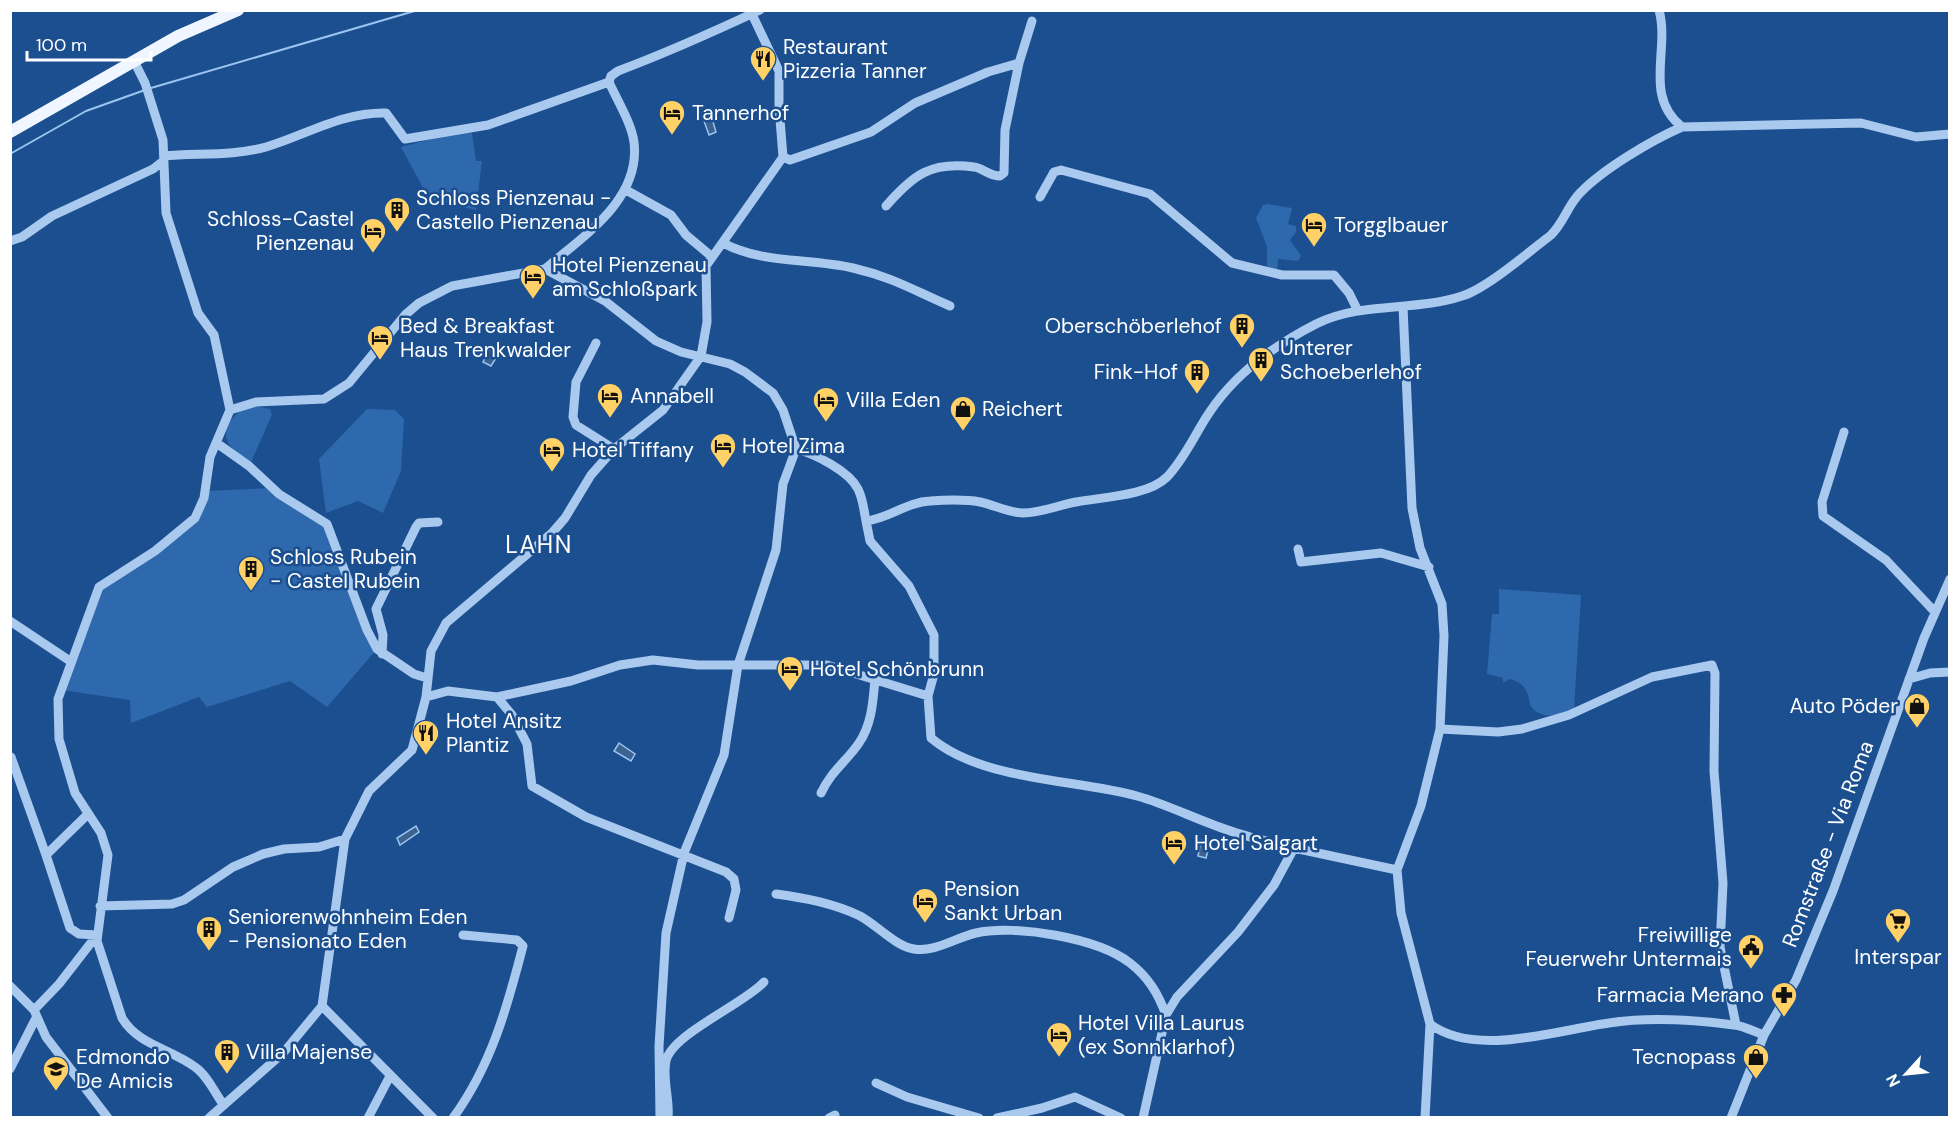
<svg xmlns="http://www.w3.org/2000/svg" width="1960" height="1128" font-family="'DM Sans',sans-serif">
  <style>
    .green { fill: #2e69ad }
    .water { fill: #3c6290; stroke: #9cc4f0; stroke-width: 1.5 }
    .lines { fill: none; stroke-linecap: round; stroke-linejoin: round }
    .stream { stroke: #9cc4f0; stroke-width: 2 }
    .minor { stroke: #a9c9ee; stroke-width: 9 }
    .major { stroke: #f0f6ff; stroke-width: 12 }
    .labels { text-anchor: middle; stroke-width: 5; stroke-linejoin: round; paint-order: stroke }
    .poi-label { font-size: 21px; fill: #fff; stroke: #1b4f8f; text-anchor: start }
    .street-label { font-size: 21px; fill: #fff; stroke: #1b4f8f }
    .quarter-label { font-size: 24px; letter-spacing: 1.5px; fill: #fff; stroke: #1b4f8f }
  </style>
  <rect width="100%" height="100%" fill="#1b4f8f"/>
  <!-- green -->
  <path class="green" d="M458,132L472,133L476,161H482L476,210L429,199L401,147Z
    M1267,204L1292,208L1288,224L1296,226V232L1290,240L1301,256L1298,261L1278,259L1277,271H1270L1267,266V247L1256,218L1263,205Z
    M251,405L270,409L272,415L251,462C244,458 236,453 231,447C217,431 236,410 251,405Z
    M367,409L395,410L404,419L401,471L383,513L358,501L326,513L319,459Z
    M272,488L327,524L377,649L327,707L290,681L207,707L199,697L131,723L130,700L61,690L99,587L195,518L205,491Z
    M1499,589L1581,595L1574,709C1557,714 1542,722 1530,705C1528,691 1525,683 1510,679L1503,683V678L1487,674L1492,614H1499Z"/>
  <!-- water -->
  <path class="water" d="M711,115L716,132L709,135L703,118Z
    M492,345L501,350L491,366L483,362Z
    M619,743L635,754L631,761L614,751Z
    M416,826L419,832L400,845L397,838Z
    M1201,840L1210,842L1206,858L1198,856Z"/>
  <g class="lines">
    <!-- stream -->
    <path class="stream" d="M151,88L418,10
      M10,154L86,111L145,90"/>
    <!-- minor -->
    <path class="minor" d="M1659,10C1670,50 1643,96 1682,127L1861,123L1916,137L1950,134
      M134,61L145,83L163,140L166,213L198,313L214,335L230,410L210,457L204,498L195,518L155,551L99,587L58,699L59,739L75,793L101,833L108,855L97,941L122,1018C138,1045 171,1049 195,1067C207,1075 215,1093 223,1104
      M164,156C197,153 234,156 266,147C306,135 342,112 386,113L405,139L488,125L609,82L611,76L618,71C666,53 713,32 760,10
      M783,157L790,160L871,132L915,103L988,72L1019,63L1032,21
      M626,190L671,215L686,235L711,256
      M1040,197L1054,172L1061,170L1150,194L1232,263L1282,275H1334L1349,293L1358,311
      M886,206C913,175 931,161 974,167C983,168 989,176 1000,176L1004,173L1005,130L1019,63
      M10,241L22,237L52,216L153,169L162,162
      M723,243C762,264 810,258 853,268C892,277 915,291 950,306
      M545,269C583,236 641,200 634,142C631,122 617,100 609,82
      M1403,307L1412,508L1420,548L1442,604L1444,636L1440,729L1421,806L1397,870L1401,913L1430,1024L1425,1118
      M596,343L576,382L573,417L576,425L614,449
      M230,410L256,402L324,399L349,383L405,315L419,303L452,286L545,269L605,301L656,341L681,352L730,364L745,372L773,393L783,410L796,449L783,484L776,550L738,665L724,755L684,853L666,933L659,1046L660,1118
      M1844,432L1822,502L1823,516L1886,560L1934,611
      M218,444L249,466L279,494L327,524L367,630L377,649L414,674L427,678
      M796,449C815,454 849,471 858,489C863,499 864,511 866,521C888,519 907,502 930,501C945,500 964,499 980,502C994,505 1009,513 1023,513C1041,513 1059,505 1076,502C1102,497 1148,496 1167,477C1185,458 1195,434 1209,413C1235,374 1275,345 1316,324C1362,301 1414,312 1462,296C1486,289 1530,251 1551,235C1564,222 1568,205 1580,193C1603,169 1652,140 1682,127
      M866,521L870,541L909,586L934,635V674L928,696L931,738C982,781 1075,779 1137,796C1169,805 1197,820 1228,830C1249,838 1272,842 1294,848
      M1298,549L1301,562L1381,553L1429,567
      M10,621L70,661
      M382,654L383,635L376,609L416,527L419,523L438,522
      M1909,679L1930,673L1950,672
      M426,697L448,691L497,697L571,681L620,665L653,660L698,665H827L928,696
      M497,697L512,715L527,744L532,786L586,817L726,872L734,879L736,890L729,918
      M1440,729L1498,732L1522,729L1569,715L1652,677L1712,665L1715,673L1714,771L1723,883L1720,947L1736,1025
      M11,757L46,855
      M821,793C832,770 846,762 859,743C872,724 873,701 875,679
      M88,814L46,855L70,928L79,934L97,935
      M776,894C805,898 833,903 860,916C877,925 895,946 914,949C934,953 957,937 976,933C1015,924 1098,938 1130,963C1148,977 1158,993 1166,1015
      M100,906L172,904L184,900L233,867L263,854L284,849L319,847L345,839
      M10,986L34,1010L46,1037L108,1118
      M322,1006L433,1118
      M34,1010L59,984L97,935
      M1430,1024C1475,1058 1558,1030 1609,1023C1647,1017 1696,1020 1734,1025C1744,1026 1755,1032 1764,1035
      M10,1069L36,1018
      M876,1083L907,1097L979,1118
      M209,1118L284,1052L322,1006L345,839L369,791L412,750L426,697L431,651L446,623L552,533L565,518L591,475L614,449L663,410L701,356L707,322L706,266L783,157L779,107V71L750,10
      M368,1118L390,1076
      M453,1118C491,1066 507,1008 523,946L517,940L463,935
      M668,1118C670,1100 662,1078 666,1061C672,1034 744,1004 764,982
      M829,1118L835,1115
      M997,1118L1042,1108L1075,1097L1121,1118
      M1143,1118L1166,1015L1177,997L1238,932L1274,885L1294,848L1397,870
      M1731,1118L1764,1035L1796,980L1833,891L1924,638L1950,579"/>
    <!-- major -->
    <path class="major" d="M10,132L178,36L238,10"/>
  </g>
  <!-- icons -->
  <defs>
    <g id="restaurant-pin" transform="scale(1.35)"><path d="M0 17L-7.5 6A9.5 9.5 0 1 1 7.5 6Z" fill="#ffd166" stroke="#1b4f8f"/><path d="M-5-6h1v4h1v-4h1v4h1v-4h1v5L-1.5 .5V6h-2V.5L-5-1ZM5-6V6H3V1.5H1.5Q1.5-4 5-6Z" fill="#111"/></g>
    <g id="hotel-pin" transform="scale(1.35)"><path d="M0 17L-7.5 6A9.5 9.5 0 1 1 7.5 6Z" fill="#ffd166" stroke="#1b4f8f"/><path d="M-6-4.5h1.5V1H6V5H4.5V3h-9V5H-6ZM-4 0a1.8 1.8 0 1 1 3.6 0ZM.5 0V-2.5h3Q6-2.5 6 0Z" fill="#111"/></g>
    <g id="building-pin" transform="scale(1.35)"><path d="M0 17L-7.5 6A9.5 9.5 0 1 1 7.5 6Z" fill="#ffd166" stroke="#1b4f8f"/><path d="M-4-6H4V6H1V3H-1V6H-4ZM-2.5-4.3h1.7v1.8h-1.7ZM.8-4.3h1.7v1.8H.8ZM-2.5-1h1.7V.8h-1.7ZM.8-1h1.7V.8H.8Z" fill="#111"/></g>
    <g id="shop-pin" transform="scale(1.35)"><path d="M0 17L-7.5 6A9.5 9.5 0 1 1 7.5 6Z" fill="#ffd166" stroke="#1b4f8f"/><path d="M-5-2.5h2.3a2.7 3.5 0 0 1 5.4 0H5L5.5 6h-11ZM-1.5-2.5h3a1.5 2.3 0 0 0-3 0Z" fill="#111"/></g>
    <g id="supermarket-pin" transform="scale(1.35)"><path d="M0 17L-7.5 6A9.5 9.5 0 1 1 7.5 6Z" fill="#ffd166" stroke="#1b4f8f"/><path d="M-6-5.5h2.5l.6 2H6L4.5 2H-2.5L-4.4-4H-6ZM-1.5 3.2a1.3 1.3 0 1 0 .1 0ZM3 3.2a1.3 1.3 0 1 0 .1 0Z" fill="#111"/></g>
    <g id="civic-pin" transform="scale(1.35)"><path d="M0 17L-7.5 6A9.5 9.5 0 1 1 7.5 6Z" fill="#ffd166" stroke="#1b4f8f"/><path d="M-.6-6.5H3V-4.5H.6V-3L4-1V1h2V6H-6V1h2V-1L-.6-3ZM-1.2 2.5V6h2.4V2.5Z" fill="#111"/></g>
    <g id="pharmacy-pin" transform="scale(1.35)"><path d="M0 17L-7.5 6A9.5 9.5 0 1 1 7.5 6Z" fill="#ffd166" stroke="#1b4f8f"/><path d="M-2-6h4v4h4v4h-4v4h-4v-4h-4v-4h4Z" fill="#111"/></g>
    <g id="school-pin" transform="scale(1.35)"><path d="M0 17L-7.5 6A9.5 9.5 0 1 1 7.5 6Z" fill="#ffd166" stroke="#1b4f8f"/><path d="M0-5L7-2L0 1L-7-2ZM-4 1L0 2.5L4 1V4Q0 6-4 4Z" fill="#111"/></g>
  </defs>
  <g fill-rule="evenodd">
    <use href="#restaurant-pin" x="763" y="59"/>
    <use href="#hotel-pin" x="672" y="113"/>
    <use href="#building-pin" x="397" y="210"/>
    <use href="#hotel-pin" x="1314" y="225"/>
    <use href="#hotel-pin" x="373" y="231"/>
    <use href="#hotel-pin" x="533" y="277"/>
    <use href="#building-pin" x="1242" y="326"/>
    <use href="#hotel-pin" x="380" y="338"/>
    <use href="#building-pin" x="1261" y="360"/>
    <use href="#building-pin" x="1197" y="372"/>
    <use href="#hotel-pin" x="610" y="396"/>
    <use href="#hotel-pin" x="826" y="400"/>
    <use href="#shop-pin" x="963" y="409"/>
    <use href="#hotel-pin" x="723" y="446"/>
    <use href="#hotel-pin" x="552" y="450"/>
    <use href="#building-pin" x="251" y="569"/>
    <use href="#hotel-pin" x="790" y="669"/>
    <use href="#shop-pin" x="1917" y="706"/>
    <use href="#restaurant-pin" x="426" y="733"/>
    <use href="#hotel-pin" x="1174" y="843"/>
    <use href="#hotel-pin" x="925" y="901"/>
    <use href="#supermarket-pin" x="1898" y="921"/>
    <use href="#building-pin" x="209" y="929"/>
    <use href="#civic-pin" x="1751" y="947"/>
    <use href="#pharmacy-pin" x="1784" y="995"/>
    <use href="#hotel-pin" x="1059" y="1035"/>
    <use href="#building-pin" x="227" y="1052"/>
    <use href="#shop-pin" x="1756" y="1057"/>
    <use href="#school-pin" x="56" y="1069"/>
  </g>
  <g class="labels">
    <!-- poi labels -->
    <g class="poi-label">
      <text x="783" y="54">Restaurant<tspan x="783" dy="24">Pizzeria Tanner</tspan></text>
      <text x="692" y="120">Tannerhof</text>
      <text x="416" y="205">Schloss Pienzenau -<tspan x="416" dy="24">Castello Pienzenau</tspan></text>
      <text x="354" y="226" text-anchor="end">Schloss-Castel<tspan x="354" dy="24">Pienzenau</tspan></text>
      <text x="1334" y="232">Torgglbauer</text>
      <text x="552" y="272">Hotel Pienzenau<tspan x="552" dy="24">am Schloßpark</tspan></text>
      <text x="400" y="333">Bed &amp; Breakfast<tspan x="400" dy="24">Haus Trenkwalder</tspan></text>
      <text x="1222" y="333" text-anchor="end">Oberschöberlehof</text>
      <text x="1280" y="355">Unterer<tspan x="1280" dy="24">Schoeberlehof</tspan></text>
      <text x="1178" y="379" text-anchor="end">Fink-Hof</text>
      <text x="630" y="403">Annabell</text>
      <text x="846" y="407">Villa Eden</text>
      <text x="982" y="416">Reichert</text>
      <text x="742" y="453">Hotel Zima</text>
      <text x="572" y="457">Hotel Tiffany</text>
      <text x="270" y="564">Schloss Rubein<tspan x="270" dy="24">- Castel Rubein</tspan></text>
      <text x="810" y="676">Hotel Schönbrunn</text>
      <text x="1898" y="713" text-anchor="end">Auto Pöder</text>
      <text x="446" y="728">Hotel Ansitz<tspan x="446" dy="24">Plantiz</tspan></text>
      <text x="1194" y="850">Hotel Salgart</text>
      <text x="944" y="896">Pension<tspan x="944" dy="24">Sankt Urban</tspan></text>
      <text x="228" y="924">Seniorenwohnheim Eden<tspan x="228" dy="24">- Pensionato Eden</tspan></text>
      <text x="1732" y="942" text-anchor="end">Freiwillige<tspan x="1732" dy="24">Feuerwehr Untermais</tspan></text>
      <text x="1898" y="964" text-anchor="middle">Interspar</text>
      <text x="1764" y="1002" text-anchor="end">Farmacia Merano</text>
      <text x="1078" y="1030">Hotel Villa Laurus<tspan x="1078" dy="24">(ex Sonnklarhof)</tspan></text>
      <text x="246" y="1059">Villa Majense</text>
      <text x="76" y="1064">Edmondo<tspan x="76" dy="24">De Amicis</tspan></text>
      <text x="1736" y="1064" text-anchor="end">Tecnopass</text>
    </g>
    <!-- street labels -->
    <g class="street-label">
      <text transform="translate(1828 844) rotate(-69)" y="7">Romstraße - Via Roma</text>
    </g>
    <!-- quarter labels -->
    <g class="quarter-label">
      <text x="539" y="553">LAHN</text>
    </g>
  </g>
  <!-- border -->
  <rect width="1960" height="1128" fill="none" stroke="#ffffff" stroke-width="24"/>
  <!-- north arrow -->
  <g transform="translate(1906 1074) rotate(243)" stroke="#1b4f8f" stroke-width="4.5" paint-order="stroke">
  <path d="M0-4.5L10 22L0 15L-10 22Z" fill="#ffffff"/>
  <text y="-9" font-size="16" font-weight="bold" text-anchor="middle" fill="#ffffff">N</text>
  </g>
  <!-- scale -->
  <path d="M27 51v9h124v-9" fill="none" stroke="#ffffff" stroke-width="3"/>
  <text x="36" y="51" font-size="18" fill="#ffffff" stroke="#1b4f8f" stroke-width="4.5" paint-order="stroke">100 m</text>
</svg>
